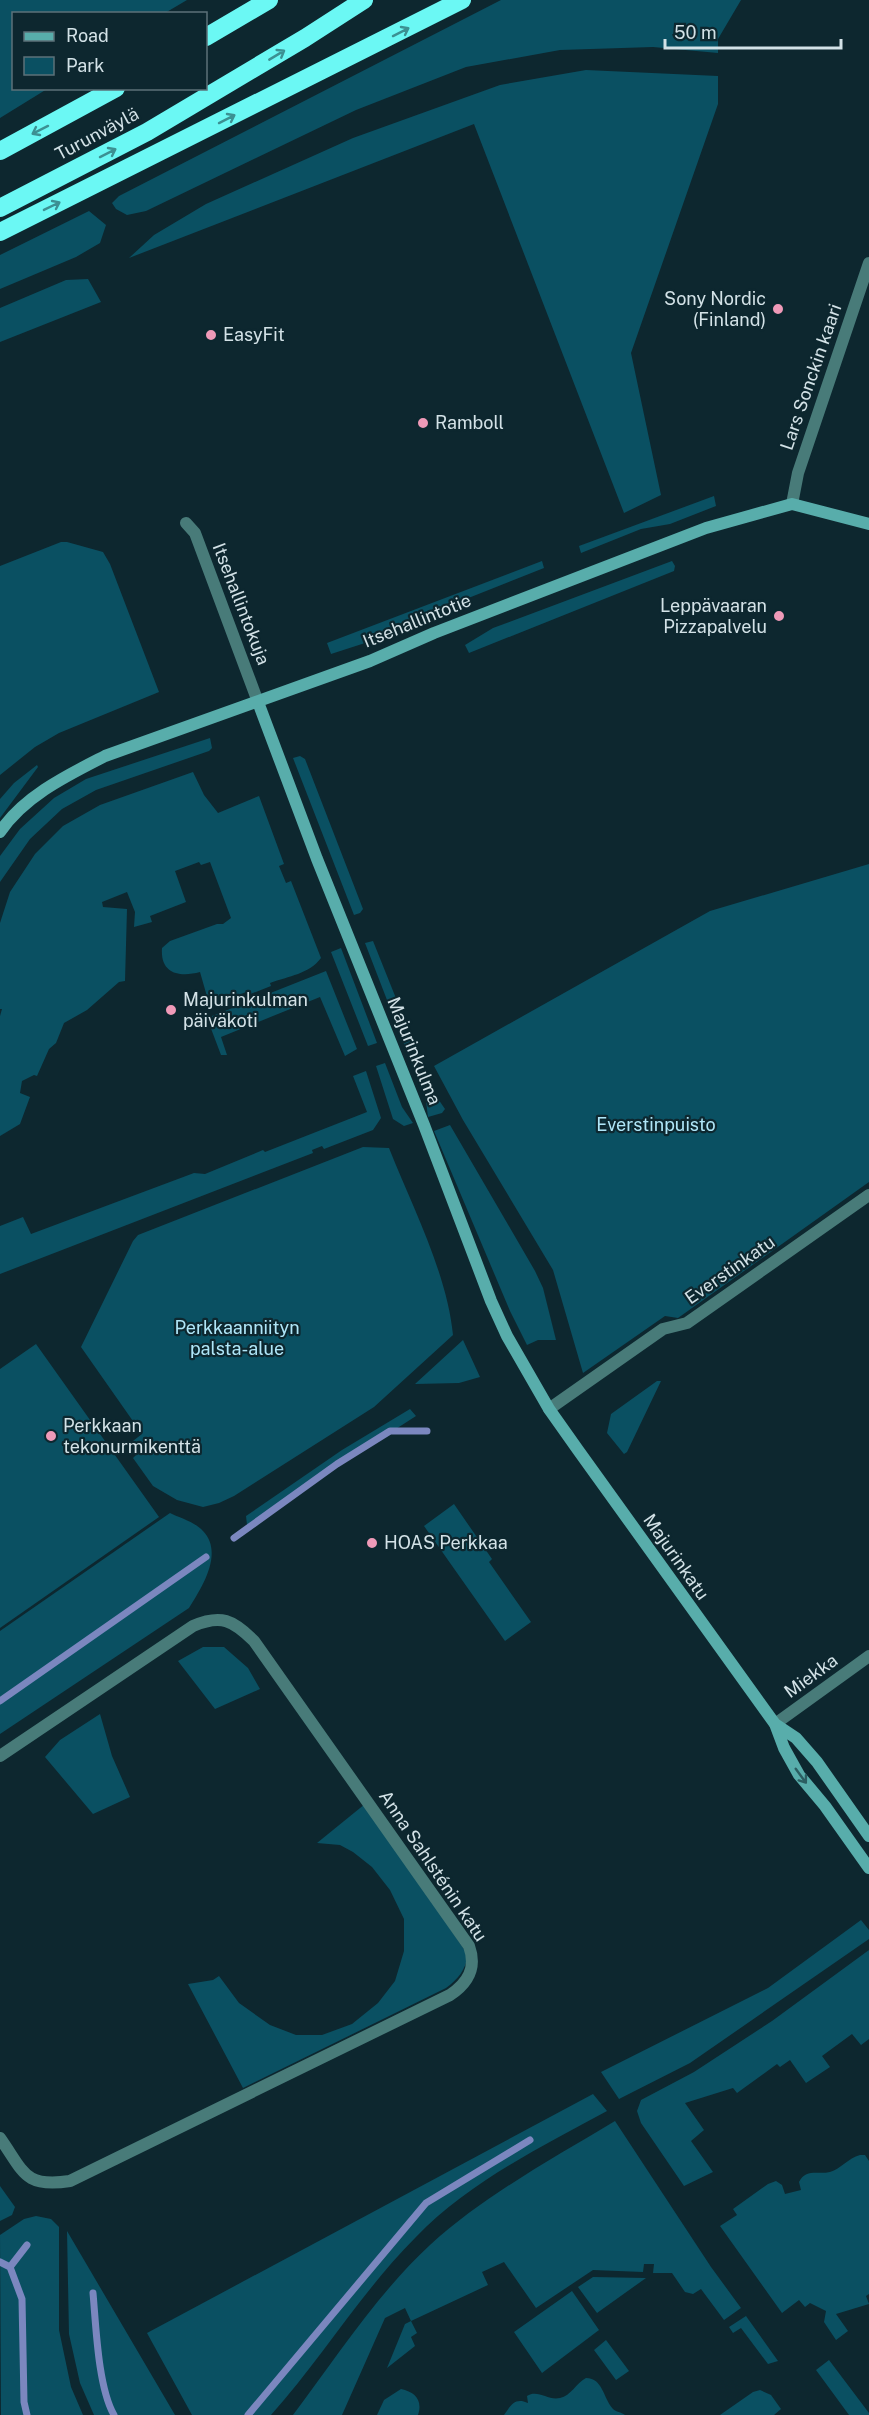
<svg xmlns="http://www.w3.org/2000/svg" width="869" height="2415" font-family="'Public Sans',sans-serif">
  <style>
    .green { fill: #0a5062 }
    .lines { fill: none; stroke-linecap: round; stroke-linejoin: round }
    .stream { stroke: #7b87bf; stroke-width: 7 }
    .street { stroke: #487b79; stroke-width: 12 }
    .secondary { stroke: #58adab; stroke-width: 12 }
    .highway { stroke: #6bf8f4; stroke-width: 18 }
    .oneway { stroke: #3c9092 }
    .oneway2 { stroke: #2b5d61 }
    .poi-dot { fill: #ef9ab8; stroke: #0d272f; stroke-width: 2 }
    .labels { text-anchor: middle; stroke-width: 4.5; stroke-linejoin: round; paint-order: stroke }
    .street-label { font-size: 18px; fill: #d3e2e7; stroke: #0d272f }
    .poi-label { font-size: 18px; fill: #d3e2e7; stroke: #0d272f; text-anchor: start }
    .park-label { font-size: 18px; fill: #afe6f8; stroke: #0d272f }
  </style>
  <rect width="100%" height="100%" fill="#0d272f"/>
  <!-- green -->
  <path class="green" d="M0,0H187L165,13L14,14V88L47,89L0,118Z
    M501,0H741L718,39V53L653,47L560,50L466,67L356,110L146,211L127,215L116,209L112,203L119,196Z
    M586,70L718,76V104L631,353L661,495L624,513L474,124L129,258L154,235L206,204L353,138L500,85Z
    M89,211L106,225L100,243L76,257L0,289V255Z
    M88,279L101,302L0,342V308L66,280Z
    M714,496L716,506L670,524L641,529L581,553L579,546Z
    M61,542H67L103,552L110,564L159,692L59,733L35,747L0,775V566Z
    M542,561L544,568L413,620L393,634L331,654L327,643Z
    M672,561L675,566L674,571L469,653L465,645L493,628Z
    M210,738L212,748L209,751L96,790L62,809L30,839L0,882V856L20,829L54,798L86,779Z
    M300,756L305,759L363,909L360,913L354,915L293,758Z
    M37,765L38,767L0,818V799L14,783Z
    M193,772L204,795L218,813L259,796L284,864L279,866L286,883L291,881L321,958C309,974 289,976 270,983L271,986L248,995L246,992L210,1007L200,972C181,977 160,975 162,948L170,941L217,924H223L231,918L210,862L201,865L199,862L175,871L186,902L150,916L152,922L134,927L135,912L127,892L102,902L103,907L127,909L125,981L119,982L87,1010L64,1023L56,1043L49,1049L37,1076L34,1075L22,1081L20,1093L30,1097L20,1124L0,1136V1016L2,1009H0V923L10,892L35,854L63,826L100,805Z
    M869,864V1182L678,1318L665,1316L583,1373L553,1270L463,1120L434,1066L710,911Z
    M373,941L434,1093L445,1109L442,1113L428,1117L426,1101L365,943Z
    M341,948L377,1043L368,1046L331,952Z
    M326,971L357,1049L345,1056L320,997L221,1037L227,1055H221L207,1018Z
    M385,1063L402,1107L413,1123L404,1126L393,1119L376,1066Z
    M366,1071L381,1118L373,1130L324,1149L322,1146L312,1150L313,1153L0,1274V1226L23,1217L31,1234L194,1173L205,1174L263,1150L265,1152L367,1112L353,1076Z
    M450,1125L535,1271L543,1288L556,1340H538L527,1345L510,1311L434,1131Z
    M363,1147L389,1148C412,1206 447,1273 453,1335L374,1407L234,1496L219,1503L203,1507L177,1500L153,1486L133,1458L136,1455L129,1444L142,1434L81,1347L133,1241L138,1235Z
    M463,1340L480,1377L459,1383L415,1384Z
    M36,1344L159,1517L0,1628V1369Z
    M657,1381H661L627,1452L624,1454L607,1433L611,1414Z
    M410,1409L416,1416L247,1525L246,1516L342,1450Z
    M454,1504L492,1559L489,1562L531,1622L505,1641L424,1526Z
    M170,1513C180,1518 195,1522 203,1531C224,1553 202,1587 189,1608L0,1734V1631Z
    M203,1647H224L248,1668L260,1689L215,1709L178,1661Z
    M100,1714L112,1756L130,1797L93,1814L45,1757L60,1740Z
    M365,1804L468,1955C465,1971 458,1979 446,1988L243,2088L188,1984L213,1980L219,1976L239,2003L270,2025L296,2035H322L352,2024L378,2003L395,1981L404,1951V1919L390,1890L372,1867L353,1852L340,1845L317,1843Z
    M861,1920L869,1930V1939L690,2063L619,2099L601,2072L768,1988Z
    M869,1950V2039L861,2045L852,2034L822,2056L830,2067L806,2083L790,2060L780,2067L777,2064L737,2093L733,2088L685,2103L704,2130L691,2141L713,2172L684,2186L641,2123L637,2111L641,2100L694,2072L772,2021Z
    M593,2094L607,2111C541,2147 469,2182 416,2237C362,2291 322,2358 271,2415H192L147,2333Z
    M615,2121L711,2267L741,2308L724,2320L701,2289L693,2294L685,2292L672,2273H653L654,2264H644L643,2272L593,2270L536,2308L504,2262L482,2272L488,2285L411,2321L417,2333L411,2337L415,2346L387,2368L405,2324L411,2321L405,2308L385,2318L342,2415H293C336,2358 377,2294 430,2245C485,2195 552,2159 615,2121Z
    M860,2155H865L869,2161V2294L866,2296L869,2304L836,2314L848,2331L836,2340L824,2322L826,2311L810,2303L805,2307L799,2300L782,2313L720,2226L737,2215L733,2209L768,2184L776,2181L782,2185L785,2194L801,2190L799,2182C806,2168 818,2175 830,2172C841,2169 848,2158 860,2155Z
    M0,2186L15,2207L12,2215L0,2221Z
    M36,2216L51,2219L59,2227V2330L71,2387L83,2415H1L0,2235L24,2219Z
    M67,2231L175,2415H94L80,2383L69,2334Z
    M593,2277L646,2278L597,2313L578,2287Z
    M572,2291L599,2330L542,2373L514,2332Z
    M746,2316L778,2361L768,2364L741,2328L733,2333L729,2327Z
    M606,2340L629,2371L616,2380L594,2350Z
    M829,2360L869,2413V2415H849L816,2370Z
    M586,2378C603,2378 603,2398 613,2409C616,2412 621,2412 625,2415H504C511,2405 515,2397 528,2403L527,2396C538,2389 548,2401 560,2398C571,2396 576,2383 586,2378Z
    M401,2389C415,2392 423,2400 418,2415H377L384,2400Z
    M760,2390L771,2395L781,2409L774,2415H720L753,2392Z"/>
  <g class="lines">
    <!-- stream -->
    <path class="stream" d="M234,1538L337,1464L390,1431H427
      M0,1701L206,1557
      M0,2262L10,2267L22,2299L24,2402L27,2415
      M10,2267L27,2245
      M93,2293C96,2326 98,2387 114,2415
      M248,2415L426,2203L530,2140"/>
    <!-- street -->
    <path class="street" d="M792,504L798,473L869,263
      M186,523L195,533L258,702
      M549,1409L663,1329L687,1323L869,1195
      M775,1724L869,1656
      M0,1756L193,1626C221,1614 233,1620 254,1641L469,1946C477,1968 468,1983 450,1995L70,2181C24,2188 24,2172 0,2138"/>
    <!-- secondary -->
    <path class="secondary" d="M258,702L317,859L424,1125L491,1301L507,1336L549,1409L578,1450L775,1724L784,1748L799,1775L825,1806L869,1868
      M0,832C24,796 68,775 105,756L370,661L434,633L706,528L792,504L869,524
      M775,1724L796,1738L817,1762L869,1836"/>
    <!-- highway -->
    <path class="highway" d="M206,37L269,0
      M0,151L116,88
      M0,208L147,132L305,38L364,0
      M0,232L462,0"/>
  </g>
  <!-- one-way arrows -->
  <defs><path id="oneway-shaft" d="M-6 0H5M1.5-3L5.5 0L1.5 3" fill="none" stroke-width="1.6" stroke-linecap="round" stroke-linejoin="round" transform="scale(1.5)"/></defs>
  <g class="oneway">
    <use href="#oneway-shaft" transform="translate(401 32) rotate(-27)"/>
    <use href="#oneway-shaft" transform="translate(277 55) rotate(-31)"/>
    <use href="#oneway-shaft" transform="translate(227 119) rotate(-27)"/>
    <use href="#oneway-shaft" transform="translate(40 130) rotate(153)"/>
    <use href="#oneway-shaft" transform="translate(108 153) rotate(-27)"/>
    <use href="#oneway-shaft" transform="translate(52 206) rotate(-26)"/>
  </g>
  <use class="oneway2" href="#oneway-shaft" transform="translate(801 1776) rotate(54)"/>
  <!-- markers -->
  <g class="poi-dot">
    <circle cx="778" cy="309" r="6"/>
    <circle cx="211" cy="335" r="6"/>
    <circle cx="423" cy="423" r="6"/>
    <circle cx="779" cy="616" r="6"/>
    <circle cx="171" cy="1010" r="6"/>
    <circle cx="51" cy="1436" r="6"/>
    <circle cx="372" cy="1543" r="6"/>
  </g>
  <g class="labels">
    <!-- street labels -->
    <g class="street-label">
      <text transform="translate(97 134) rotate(-28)" y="6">Turunväylä</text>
      <text transform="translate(811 377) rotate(-71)" y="6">Lars Sonckin kaari</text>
      <text transform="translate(241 604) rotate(69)" y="6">Itsehallintokuja</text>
      <text transform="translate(417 621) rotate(-22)" y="6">Itsehallintotie</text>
      <text transform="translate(414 1051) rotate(68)" y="6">Majurinkulma</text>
      <text transform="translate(730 1270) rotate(-35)" y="6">Everstinkatu</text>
      <text transform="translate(676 1557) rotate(55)" y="6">Majurinkatu</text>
      <text transform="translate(811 1676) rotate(-36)" y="6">Miekka</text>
      <text transform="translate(433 1866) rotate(56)" y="6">Anna Sahlsténin katu</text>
    </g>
    <!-- poi labels -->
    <g class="poi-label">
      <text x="766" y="305" text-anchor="end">Sony Nordic<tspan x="766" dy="21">(Finland)</tspan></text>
      <text x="223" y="341">EasyFit</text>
      <text x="435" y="429">Ramboll</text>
      <text x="767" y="612" text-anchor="end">Leppävaaran<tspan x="767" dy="21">Pizzapalvelu</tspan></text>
      <text x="183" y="1006">Majurinkulman<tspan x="183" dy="21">päiväkoti</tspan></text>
      <text x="63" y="1432">Perkkaan<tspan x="63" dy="21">tekonurmikenttä</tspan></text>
      <text x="384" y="1549">HOAS Perkkaa</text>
    </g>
    <!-- park labels -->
    <g class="park-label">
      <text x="656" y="1131">Everstinpuisto</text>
      <text x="237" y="1334">Perkkaanniityn<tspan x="237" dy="21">palsta-alue</tspan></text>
    </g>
  </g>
  <!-- legend -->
  <rect x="12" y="12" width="195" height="78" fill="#0d272f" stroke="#5c7279" stroke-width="1.5"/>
  <rect x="24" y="32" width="30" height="9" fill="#58adab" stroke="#5c7279" stroke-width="1.5"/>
  <text x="66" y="42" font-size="18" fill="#d3e2e7">Road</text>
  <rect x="24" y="57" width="30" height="18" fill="#0a5062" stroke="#5c7279" stroke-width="1.5"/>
  <text x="66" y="72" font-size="18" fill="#d3e2e7">Park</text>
  <!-- scale -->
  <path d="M665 39v9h176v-9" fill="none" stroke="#d3e2e7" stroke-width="3"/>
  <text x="674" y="39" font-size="18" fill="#d3e2e7" stroke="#0d272f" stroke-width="4.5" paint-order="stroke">50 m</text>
</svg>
